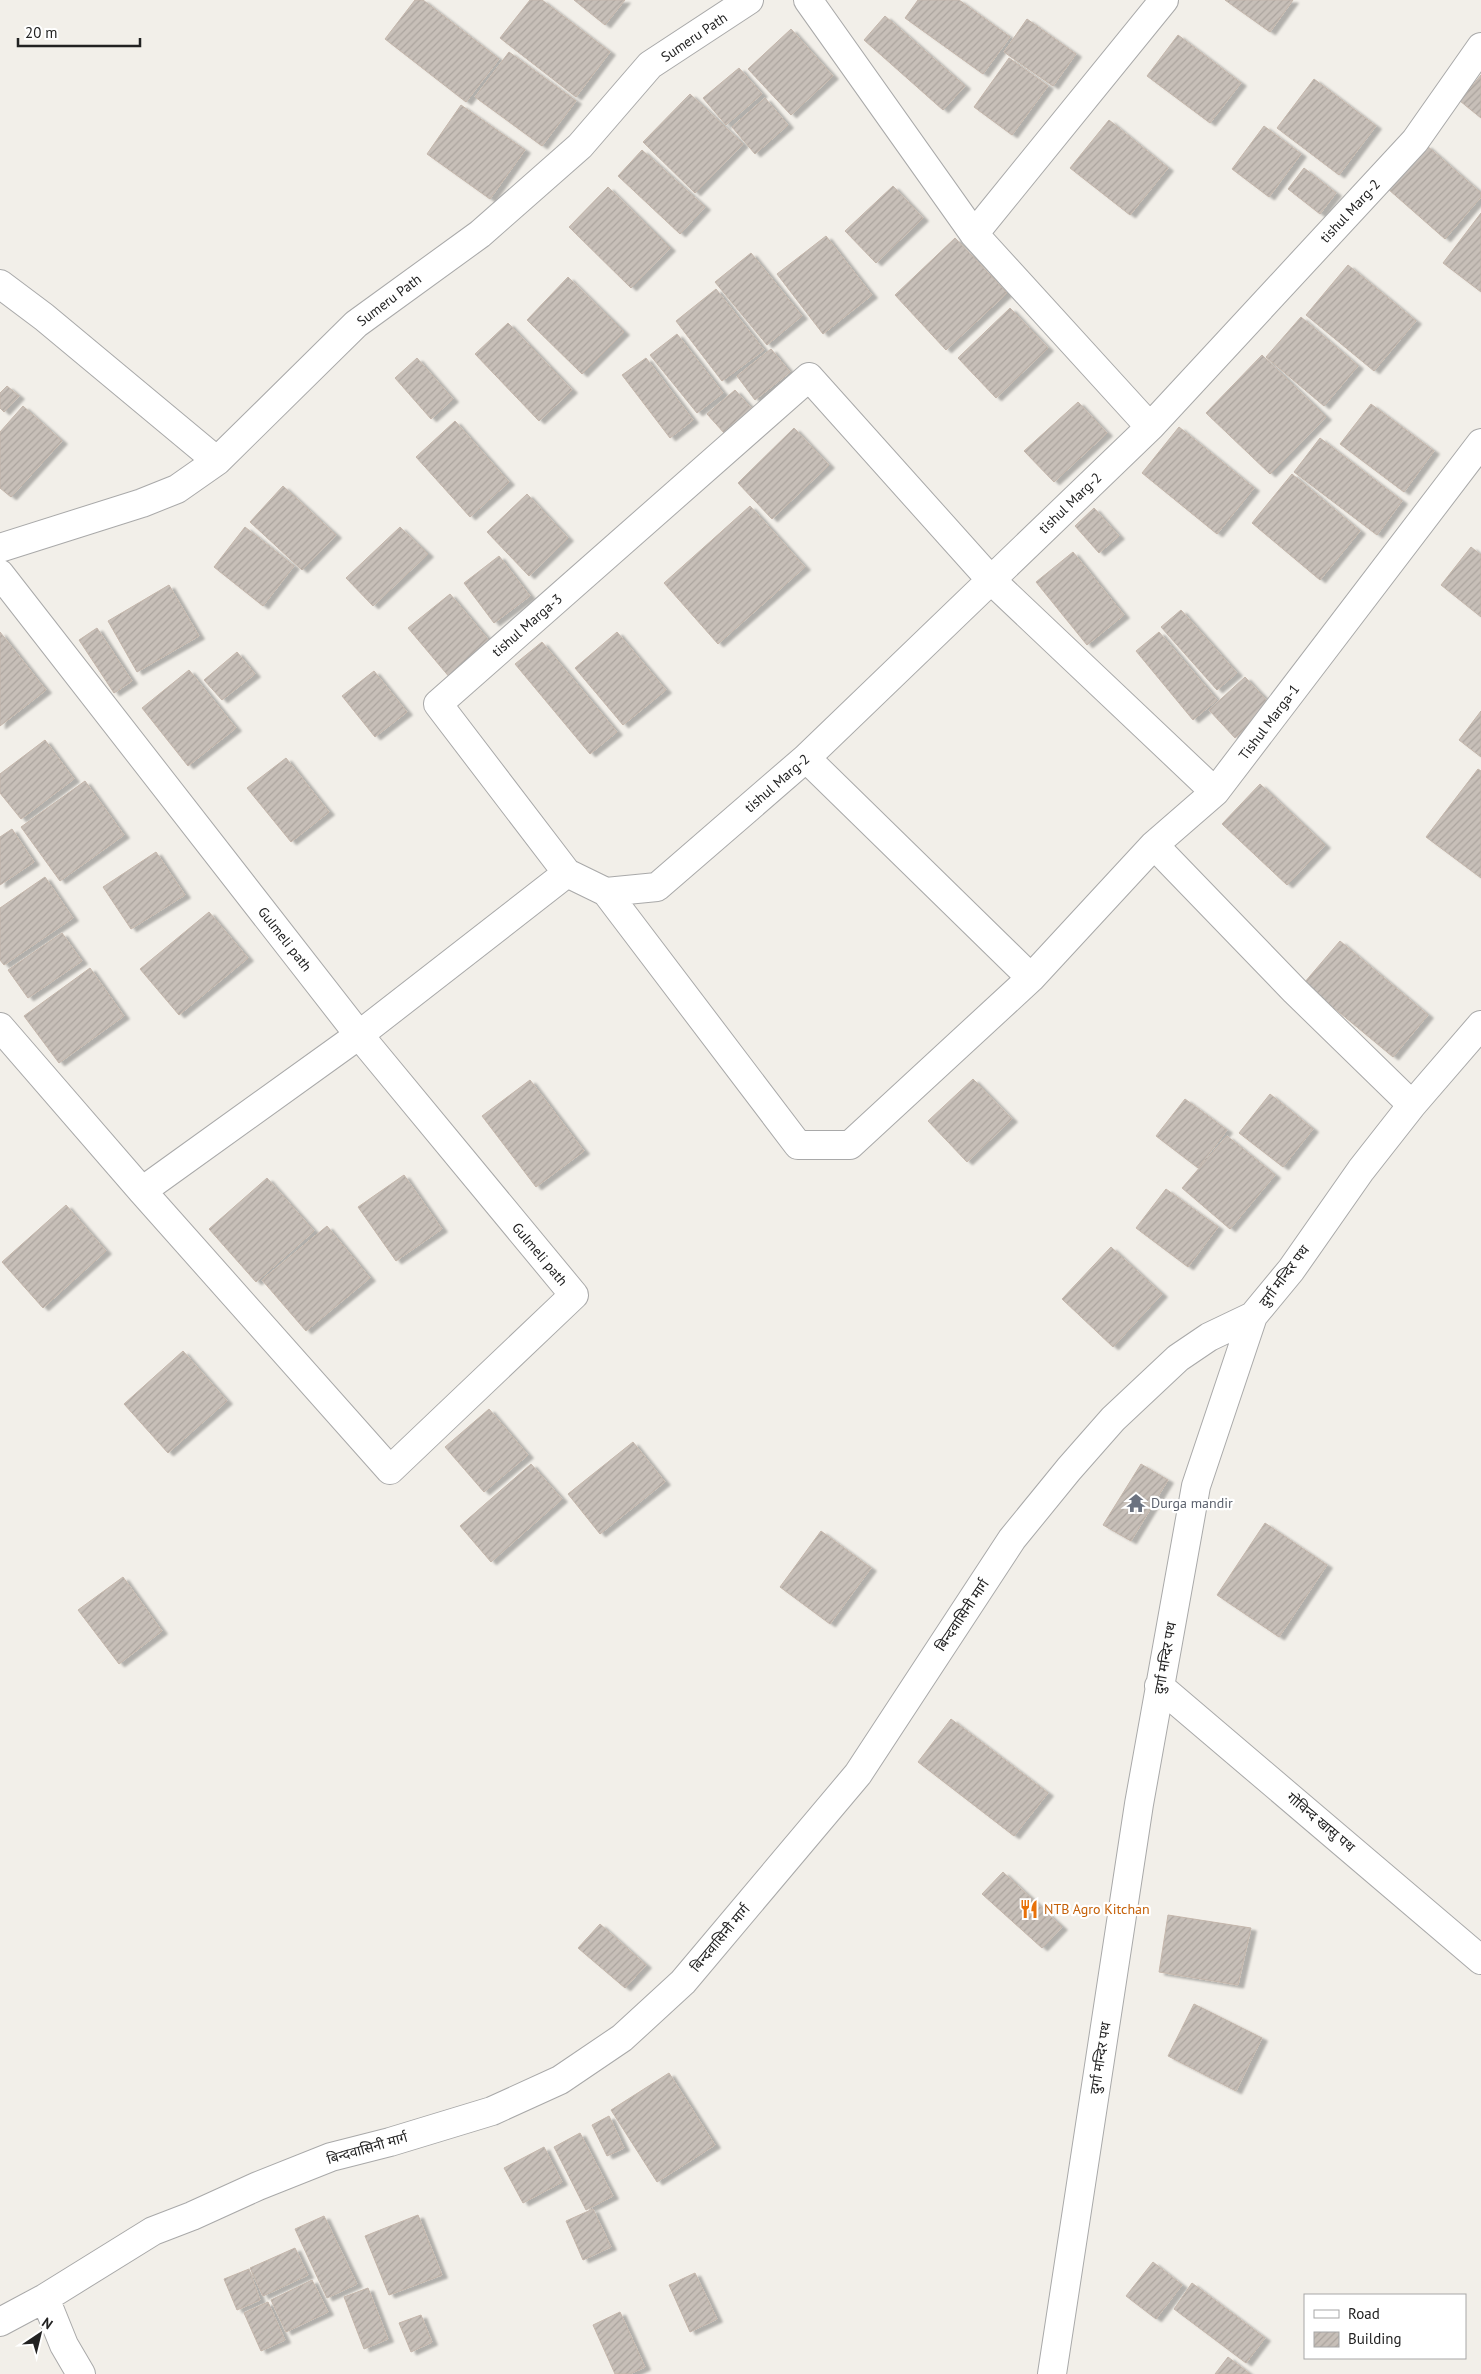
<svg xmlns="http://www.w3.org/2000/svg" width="1481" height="2374" font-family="'PT Sans','Noto Sans Devanagari',sans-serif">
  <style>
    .building { fill: url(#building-hatch); stroke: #c4b6ab; filter: url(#shadow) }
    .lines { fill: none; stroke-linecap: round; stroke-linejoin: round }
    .minor-casing { stroke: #a9a9a9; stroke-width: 30 }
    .minor { stroke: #fff; stroke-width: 28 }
    .labels { text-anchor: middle; stroke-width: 4.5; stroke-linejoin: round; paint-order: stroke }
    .street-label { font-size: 14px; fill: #222; stroke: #fff }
    .worship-label { font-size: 14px; fill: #5b616d; stroke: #fff; text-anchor: start }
    .food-label { font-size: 14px; fill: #c56008; stroke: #fff; text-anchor: start }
  </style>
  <defs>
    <pattern id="building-hatch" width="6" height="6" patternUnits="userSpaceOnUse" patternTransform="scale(1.25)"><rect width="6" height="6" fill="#c7bfb8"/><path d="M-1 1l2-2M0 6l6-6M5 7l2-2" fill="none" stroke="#aba49e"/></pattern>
    <filter id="shadow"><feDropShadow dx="5.5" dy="3" stdDeviation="1" flood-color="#0004"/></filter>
  </defs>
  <rect width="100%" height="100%" fill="#f2efe9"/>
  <!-- building -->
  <path class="building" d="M415,0H423L499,59L466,102L385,39Z
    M530,0H542L610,52L576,97L500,38Z
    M574,0H625L605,25Z
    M918,0H959L1010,37L983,74L905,18Z
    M1225,0H1293L1270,32Z
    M885,16L965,86L943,110L864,40Z
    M1027,19L1076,54L1053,86L1004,52Z
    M791,29L833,76L791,115L748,69Z
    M1178,35L1241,83L1210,123L1147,76Z
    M509,52L576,101L542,146L475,97Z
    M1009,58L1048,86L1012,135L974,107Z
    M739,68L762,94L726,125L703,98Z
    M1481,75V118L1460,101Z
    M1314,79L1376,126L1339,175L1277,128Z
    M690,94L743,144L695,193L643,142Z
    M765,98L788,125L755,154L732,127Z
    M461,105L525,150L490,199L427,154Z
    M1109,120L1168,168L1130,215L1070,168Z
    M1264,126L1301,154L1269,197L1232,169Z
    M1426,145L1481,193V197L1445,239L1388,189Z
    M642,150L705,207L680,234L618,176Z
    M1304,168L1336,193L1320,214L1288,189Z
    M893,186L923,218L876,263L845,231Z
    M608,187L670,248L631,288L569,227Z
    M1481,213V292L1443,263Z
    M826,236L872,295L823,334L777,274Z
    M955,238L1007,293L946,350L895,295Z
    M751,253L802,316L767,345L715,282Z
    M1348,265L1416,321L1374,371L1306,315Z
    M568,277L624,332L582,374L527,320Z
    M716,289L764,350L722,381L676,321Z
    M1010,308L1048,348L996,398L958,358Z
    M1301,317L1358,366L1324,406L1266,357Z
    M508,323L572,390L539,421L475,354Z
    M677,334L723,393L697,413L650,355Z
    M771,349L790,372L755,400L737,376Z
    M1262,355L1326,417L1270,474L1206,413Z
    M417,358L453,399L431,419L395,378Z
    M646,358L693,420L670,438L622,375Z
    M7,386L19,396L4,412L0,408V393Z
    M735,390L753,410L725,434L707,414Z
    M1078,402L1107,433L1054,482L1024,451Z
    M1371,404L1434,451L1404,492L1340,444Z
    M23,406L62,441L11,497L0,488V432Z
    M455,421L509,482L470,517L416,457Z
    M1179,427L1254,488L1217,534L1142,473Z
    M794,428L829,465L772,519L738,483Z
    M1320,438L1402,501L1377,535L1294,472Z
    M1292,474L1360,531L1320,580L1252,523Z
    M283,486L336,535L302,570L250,522Z
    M527,494L568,538L529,576L487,532Z
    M750,506L805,567L718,644L664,583Z
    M1094,508L1119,536L1099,553L1075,526Z
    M245,527L294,566L263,606L214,567Z
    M400,527L428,554L373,606L346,578Z
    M1471,547L1481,555V617L1441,585Z
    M1073,552L1124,615L1087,645L1036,582Z
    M499,556L530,596L494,623L464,583Z
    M169,585L199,636L137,672L108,621Z
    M450,594L492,644L451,679L408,628Z
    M1181,610L1237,673L1217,690L1161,627Z
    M97,628L132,681L114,693L79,640Z
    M0,632L46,690L0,726Z
    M617,632L666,690L623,725L575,668Z
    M1159,632L1217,700L1193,720L1136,651Z
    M542,642L617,732L590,754L515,664Z
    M237,652L255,674L222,700L204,680Z
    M189,670L236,728L188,766L142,708Z
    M374,671L407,712L375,737L342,696Z
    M1245,677L1271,705L1235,738L1209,710Z
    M1481,711V757L1459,740Z
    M45,740L74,779L21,819L0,793V774Z
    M286,758L329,812L291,842L247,788Z
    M1478,769L1481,771V878L1426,837Z
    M85,781L124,835L60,881L21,827Z
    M1260,784L1325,845L1287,885L1222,824Z
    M12,829L34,862L0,885V837Z
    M156,852L185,895L131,929L103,887Z
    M45,877L73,918L4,965L0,960V908Z
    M209,912L248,958L179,1015L140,969Z
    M62,933L82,961L28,998L8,970Z
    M1340,941L1428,1015L1393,1057L1304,983Z
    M90,968L124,1016L59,1063L24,1016Z
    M973,1079L1012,1119L967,1162L928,1121Z
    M530,1080L584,1151L536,1187L482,1116Z
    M1270,1094L1313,1129L1283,1167L1239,1133Z
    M1185,1099L1227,1130L1198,1168L1156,1136Z
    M1227,1136L1275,1175L1230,1229L1182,1188Z
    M404,1175L442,1229L396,1261L358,1207Z
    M267,1178L314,1231L256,1282L209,1229Z
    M1166,1189L1218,1227L1188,1267L1136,1228Z
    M66,1205L106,1251L43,1308L2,1262Z
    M327,1226L370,1278L306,1331L262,1280Z
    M1111,1247L1162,1294L1113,1347L1062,1299Z
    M183,1351L227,1401L168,1453L124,1404Z
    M489,1409L528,1455L484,1492L445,1447Z
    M633,1442L665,1482L600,1534L568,1494Z
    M531,1464L562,1499L491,1562L460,1526Z
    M1141,1464L1168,1480L1131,1541L1103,1525Z
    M1265,1523L1327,1565L1279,1637L1217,1595Z
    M821,1531L871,1568L830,1624L780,1587Z
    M123,1577L162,1631L119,1664L78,1610Z
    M951,1719L1048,1793L1014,1836L918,1762Z
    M1003,1872L1062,1927L1042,1948L982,1894Z
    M1168,1915L1251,1928L1238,1985L1159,1972Z
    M600,1924L646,1965L625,1988L578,1948Z
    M1194,2004L1262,2038L1236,2091L1168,2056Z
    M669,2073L715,2145L657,2182L611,2110Z
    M609,2116L624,2148L607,2156L592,2125Z
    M580,2133L613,2196L586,2210L554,2147Z
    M544,2147L562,2182L523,2203L504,2168Z
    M593,2209L611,2247L583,2260L566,2221Z
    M418,2215L442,2275L389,2295L365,2236Z
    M324,2216L357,2284L327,2298L295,2229Z
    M295,2248L308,2275L263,2296L250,2268Z
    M1153,2262L1182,2285L1156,2319L1126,2296Z
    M249,2269L260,2300L237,2310L224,2279Z
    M695,2273L717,2319L690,2332L669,2285Z
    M312,2280L328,2312L286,2332L271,2300Z
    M1192,2283L1265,2338L1246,2363L1174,2309Z
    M368,2288L388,2339L364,2349L344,2297Z
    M268,2302L285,2340L261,2351L244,2313Z
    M620,2312L645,2367L630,2374H615L593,2325Z
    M421,2315L432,2342L411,2352L399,2323Z
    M1228,2357L1250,2374H1215Z"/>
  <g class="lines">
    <!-- minor casing -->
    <g class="minor-casing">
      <path id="minor" d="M808,0L974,234L1150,427
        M974,234L1164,0
        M0,284L44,317L217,461
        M0,548L142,503L177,489L217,461L356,324L480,234L580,146L650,65L749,0
        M0,574L359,1035L574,1295L390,1470L142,1191L0,1027
        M806,758L1031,978
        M1215,792L990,579L809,377L438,704L567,873L606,892L798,1145H850L1031,978L1154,845L1215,792L1481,443
        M1154,845L1295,991L1412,1105
        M606,892L657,887L806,758L1150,427L1415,141L1481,47
        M142,1191L359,1035L567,873
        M1159,1686L1481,1960
        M45,2298L64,2345L81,2374
        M0,2322L45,2298L153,2231L192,2216L258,2186L331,2157L390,2142L492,2111L560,2080L622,2038L683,1982L858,1774L1012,1539L1069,1469L1113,1419L1178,1358L1209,1337L1253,1316
        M1052,2374L1139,1804L1196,1486L1253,1316L1291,1270L1361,1170L1412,1105L1481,1025"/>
    </g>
    <!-- minor -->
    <use href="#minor" class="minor"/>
  </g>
  <!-- icons -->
  <defs>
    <g id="temple-bare" transform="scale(1.5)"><path d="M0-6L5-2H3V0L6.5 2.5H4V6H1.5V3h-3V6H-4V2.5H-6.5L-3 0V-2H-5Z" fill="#6b7280" stroke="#fff" stroke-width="2.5" paint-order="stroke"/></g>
    <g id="restaurant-bare" transform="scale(1.5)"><path d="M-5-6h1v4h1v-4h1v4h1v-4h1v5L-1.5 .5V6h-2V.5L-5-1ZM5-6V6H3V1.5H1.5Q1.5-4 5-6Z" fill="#e8710a" stroke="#fff" stroke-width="2.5" paint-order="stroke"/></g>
  </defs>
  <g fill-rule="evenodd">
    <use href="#temple-bare" x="1136" y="1503"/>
    <use href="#restaurant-bare" x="1029" y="1909"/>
  </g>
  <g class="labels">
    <!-- street labels -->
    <g class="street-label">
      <text transform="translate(694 37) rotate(-34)" y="5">Sumeru Path</text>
      <text transform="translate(1350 211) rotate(-47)" y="5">tishul Marg-2</text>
      <text transform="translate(389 300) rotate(-37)" y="5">Sumeru Path</text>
      <text transform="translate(1070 503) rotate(-44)" y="5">tishul Marg-2</text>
      <text transform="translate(527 625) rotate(-41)" y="5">tishul Marga-3</text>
      <text transform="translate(1269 722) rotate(-53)" y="5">Tishul Marga-1</text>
      <text transform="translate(777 783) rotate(-41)" y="5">tishul Marg-2</text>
      <text transform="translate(285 939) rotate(52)" y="5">Gulmeli path</text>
      <text transform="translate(540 1254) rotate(50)" y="5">Gulmeli path</text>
      <text transform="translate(1284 1276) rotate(-53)" y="5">दुर्गा मन्दिर पथ</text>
      <text transform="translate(962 1615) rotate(-56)" y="5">बिन्दवासिनी मार्ग</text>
      <text transform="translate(1165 1658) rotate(-80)" y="5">दुर्गा मन्दिर पथ</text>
      <text transform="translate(1321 1822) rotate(40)" y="5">गोविन्द खासु पथ</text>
      <text transform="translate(720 1938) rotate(-50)" y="5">बिन्दवासिनी मार्ग</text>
      <text transform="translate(1100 2058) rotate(-81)" y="5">दुर्गा मन्दिर पथ</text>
      <text transform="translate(367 2148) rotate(-16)" y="5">बिन्दवासिनी मार्ग</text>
    </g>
    <!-- worship labels -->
    <g class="worship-label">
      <text x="1151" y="1508">Durga mandir</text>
    </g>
    <!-- food labels -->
    <g class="food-label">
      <text x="1044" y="1914">NTB Agro Kitchan</text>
    </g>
  </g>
  <!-- legend -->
  <rect x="1304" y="2294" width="162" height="65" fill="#ffffff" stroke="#a7a7a7"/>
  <rect x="1314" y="2310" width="25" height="8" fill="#ffffff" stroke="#a7a7a7"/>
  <text x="1348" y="2319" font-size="15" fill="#222222">Road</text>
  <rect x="1314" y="2332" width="25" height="15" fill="url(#building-hatch)" stroke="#a7a7a7"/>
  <text x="1348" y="2344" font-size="15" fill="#222222">Building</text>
  <!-- north arrow -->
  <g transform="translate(40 2334) rotate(35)" stroke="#ffffff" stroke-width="4" paint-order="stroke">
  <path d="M0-4L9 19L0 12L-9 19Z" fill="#222222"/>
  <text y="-8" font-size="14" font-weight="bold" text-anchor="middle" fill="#222222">N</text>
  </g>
  <!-- scale -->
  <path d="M18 38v8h122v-8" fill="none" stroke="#222222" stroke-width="2.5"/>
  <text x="25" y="38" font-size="15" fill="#222222" stroke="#ffffff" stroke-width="4" paint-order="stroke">20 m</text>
</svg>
